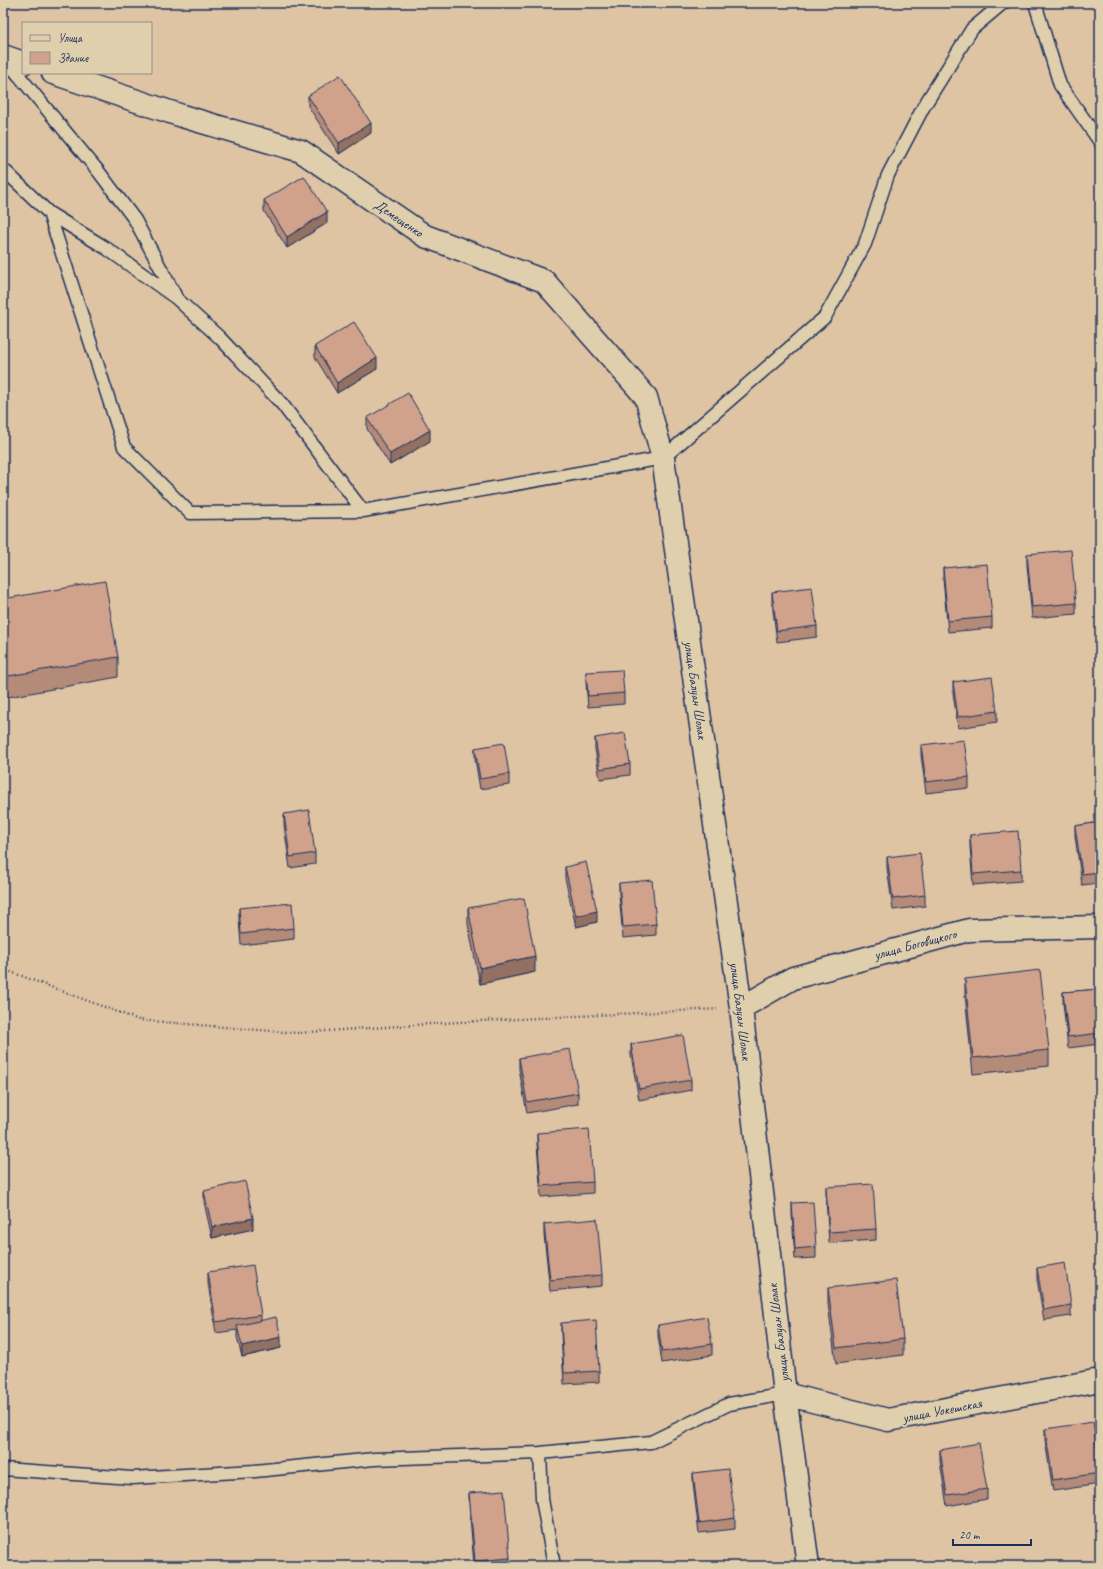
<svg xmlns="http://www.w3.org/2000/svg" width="1103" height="1569" font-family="Caveat,sans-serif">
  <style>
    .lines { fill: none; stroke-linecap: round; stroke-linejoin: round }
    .lane-casing { stroke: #1b2f5e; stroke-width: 15 }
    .street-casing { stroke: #1b2f5e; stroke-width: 25 }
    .path { stroke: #1b2f5e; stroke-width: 2.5; stroke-dasharray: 1 3; stroke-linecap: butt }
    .lane { stroke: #e0cfac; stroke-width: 12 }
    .street { stroke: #e0cfac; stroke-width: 22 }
    .wall { fill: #b38b78; stroke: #1b2f5e }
    .shaded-wall { fill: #927162; stroke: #1b2f5e }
    .building { fill: #d0a28c; stroke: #1b2f5e }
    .labels { text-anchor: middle; stroke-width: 4; stroke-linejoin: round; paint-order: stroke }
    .street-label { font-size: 14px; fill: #1b2f5e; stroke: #e0cfac }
  </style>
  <rect width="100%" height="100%" fill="#dfc4a3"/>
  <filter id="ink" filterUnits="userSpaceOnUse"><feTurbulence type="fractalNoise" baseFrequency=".025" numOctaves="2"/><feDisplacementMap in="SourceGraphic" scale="8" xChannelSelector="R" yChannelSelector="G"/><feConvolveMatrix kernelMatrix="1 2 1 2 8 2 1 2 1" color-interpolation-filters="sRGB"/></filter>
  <g filter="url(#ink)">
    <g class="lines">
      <!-- lane casing -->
      <g class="lane-casing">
        <path id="lane" d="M1035,3L1060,85L1100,142
          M5,59L99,172L135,220L175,295
          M3,169L49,213L124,447L190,513L363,511L663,458L825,317L865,244L888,175L924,106L972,29L1003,3
          M49,213L106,248L176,298L220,338L282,404L363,511
          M540,1453L542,1499L554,1566
          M3,1469L132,1478L255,1471L374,1459L540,1453L651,1442L729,1404L785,1394"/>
      </g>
      <!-- street casing -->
      <g class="street-casing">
        <path id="street" d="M3,56L23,63
          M53,73L182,116L301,151L425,236L544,281L646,397L663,458L741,1008L785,1394L808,1566
          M741,1008L793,978L969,930L1100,927
          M785,1394L888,1420L1100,1380"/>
      </g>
      <!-- path -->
      <path class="path" d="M3,969L139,1020L296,1033L459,1022L717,1009"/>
      <!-- lane -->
      <use href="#lane" class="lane"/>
      <!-- street -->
      <use href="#street" class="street"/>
    </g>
    <!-- wall -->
    <path class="wall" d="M308,96L371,133L339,154L308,106Z
      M264,200L327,223L287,248L264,211Z
      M315,346L377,369L337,393L315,357Z
      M367,418L430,441L390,465L367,429Z
      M1027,554L1076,603V614L1032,618L1027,565Z
      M943,568L992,617V628L948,632L943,579Z
      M772,592L817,626V637L777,642L772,603Z
      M3,599L118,657V677L3,698Z
      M586,672L624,693V704L588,707L586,683Z
      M953,682L997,711V722L958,728L953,693Z
      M595,738L630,764V775L600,779L595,749Z
      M921,745L969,777V788L926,793L921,755Z
      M475,748L509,774V785L480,789L475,759Z
      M284,814L315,853V864L290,868L284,825Z
      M1100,822V883L1082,885L1075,836V826Z
      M970,835L1021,870V881L973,885L970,846Z
      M887,857L925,895V906L893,910L887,868Z
      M565,867L597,922L576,927L565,878Z
      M619,883L656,924V935L623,938L619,894Z
      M239,908L294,928V939L241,945L239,919Z
      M468,908L535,972L480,984L468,924Z
      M965,979L1049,1050V1066L973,1074L965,995Z
      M1100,989V1044L1068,1048L1063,1003V992Z
      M631,1044L691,1080V1090L639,1100L631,1055Z
      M519,1058L578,1093V1104L527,1113L519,1069Z
      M537,1133L593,1182V1193L541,1197L537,1144Z
      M826,1187L876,1229V1240L829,1243L826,1198Z
      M204,1191L253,1229L212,1238L204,1202Z
      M792,1203L816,1247V1258L795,1259L792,1214Z
      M544,1224L602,1275V1286L550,1291L544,1235Z
      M1037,1268L1071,1305V1316L1044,1320L1037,1279Z
      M208,1272L261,1315V1321L281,1348L242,1357L237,1337V1330L216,1333L208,1283Z
      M828,1288L903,1339V1355L836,1364L828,1304Z
      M561,1323L599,1371V1382L564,1384L561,1334Z
      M658,1325L712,1344V1355L662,1363L658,1336Z
      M1045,1429L1100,1472V1484L1053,1491L1045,1440Z
      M940,1450L987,1489V1499L947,1506L940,1461Z
      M693,1473L735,1518V1529L699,1533L693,1484Z
      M469,1493L510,1558V1566H474L469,1504Z"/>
    <!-- shaded-wall -->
    <path class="shaded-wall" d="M371,123V133L339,154V143Z
      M327,212V223L287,248V237Z
      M377,358V369L337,393V383Z
      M430,430V441L390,465V454Z
      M597,911V922L576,927V916Z
      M535,956V972L480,984V968Z
      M253,1218V1229L212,1238V1227Z
      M281,1337V1348L242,1357V1346Z"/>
    <!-- building -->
    <path class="building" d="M340,75L371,123L339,143L308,96Z
      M304,176L327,212L287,237L264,200Z
      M354,322L377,358L337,383L315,346Z
      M408,393L430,430L390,454L367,418Z
      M1071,550L1076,603L1032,607L1027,554Z
      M987,564L992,617L948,621L943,568Z
      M105,581L118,657L3,677V599Z
      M812,587L817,626L777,631L772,592Z
      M622,670L624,693L588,696L586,672Z
      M992,677L997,711L958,717L953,682Z
      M625,733L630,764L600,769L595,738Z
      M964,740L969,777L926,782L921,745Z
      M504,743L509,774L480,779L475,748Z
      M309,810L315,853L290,857L284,814Z
      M1100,822V872L1082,874L1075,826Z
      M1018,831L1021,870L973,874L970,835Z
      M920,853L925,895L893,899L887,857Z
      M586,862L597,911L576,916L565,867Z
      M652,880L656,924L623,927L619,883Z
      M524,898L535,956L480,968L468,908Z
      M292,903L294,928L241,934L239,908Z
      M1040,970L1049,1050L973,1058L965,979Z
      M1100,989V1033L1068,1037L1063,992Z
      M683,1035L691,1080L639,1089L631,1044Z
      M570,1049L578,1093L527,1102L519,1058Z
      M589,1129L593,1182L541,1186L537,1133Z
      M245,1181L253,1218L212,1227L204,1191Z
      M873,1184L876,1229L829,1232L826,1187Z
      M813,1202L816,1247L795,1249L792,1203Z
      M597,1219L602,1275L550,1280L544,1224Z
      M1065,1263L1071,1305L1044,1310L1037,1268Z
      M253,1265L261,1315L216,1322L208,1272Z
      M896,1280L903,1339L836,1348L828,1288Z
      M276,1317L281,1337L242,1346L237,1326Z
      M707,1317L712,1344L662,1352L658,1325Z
      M596,1320L599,1371L564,1373L561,1323Z
      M1093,1422L1100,1473L1053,1480L1045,1429Z
      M979,1443L987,1489L947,1495L940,1450Z
      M728,1469L735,1518L699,1523L693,1473Z
      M504,1490L510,1558L475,1561L469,1493Z"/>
  </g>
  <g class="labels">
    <!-- street labels -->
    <g class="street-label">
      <text transform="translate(399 218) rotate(34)" y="5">Демещенко</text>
      <text transform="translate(696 690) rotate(82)" y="5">улица Балуан Шолак</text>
      <text transform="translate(915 944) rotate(-15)" y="5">улица Боговицкого</text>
      <text transform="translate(741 1011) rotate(83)" y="5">улица Балуан Шолак</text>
      <text transform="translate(778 1333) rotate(-97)" y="5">улица Балуан Шолак</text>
      <text transform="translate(942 1410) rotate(-11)" y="5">улица Уокешская</text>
    </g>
  </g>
  <!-- margin -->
  <rect width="1103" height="1569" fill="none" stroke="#e0cfac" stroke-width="16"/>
  <rect x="8" y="8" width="1087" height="1553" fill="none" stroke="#1b2f5e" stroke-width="1.5" filter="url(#ink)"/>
  <!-- legend -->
  <rect x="22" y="22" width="130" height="52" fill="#e0cfac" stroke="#918f8d"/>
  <rect x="30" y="35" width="20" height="6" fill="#e0cfac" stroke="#918f8d"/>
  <text x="58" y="42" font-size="12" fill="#1b2f5e">Улица</text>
  <rect x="30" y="52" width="20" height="12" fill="#d0a28c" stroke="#918f8d"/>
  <text x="58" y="62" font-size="12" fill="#1b2f5e">Здание</text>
  <!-- scale -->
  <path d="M953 1539v6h78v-6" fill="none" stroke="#1b2f5e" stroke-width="2"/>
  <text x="959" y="1539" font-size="12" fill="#1b2f5e" stroke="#e0cfac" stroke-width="3" paint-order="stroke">20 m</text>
</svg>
